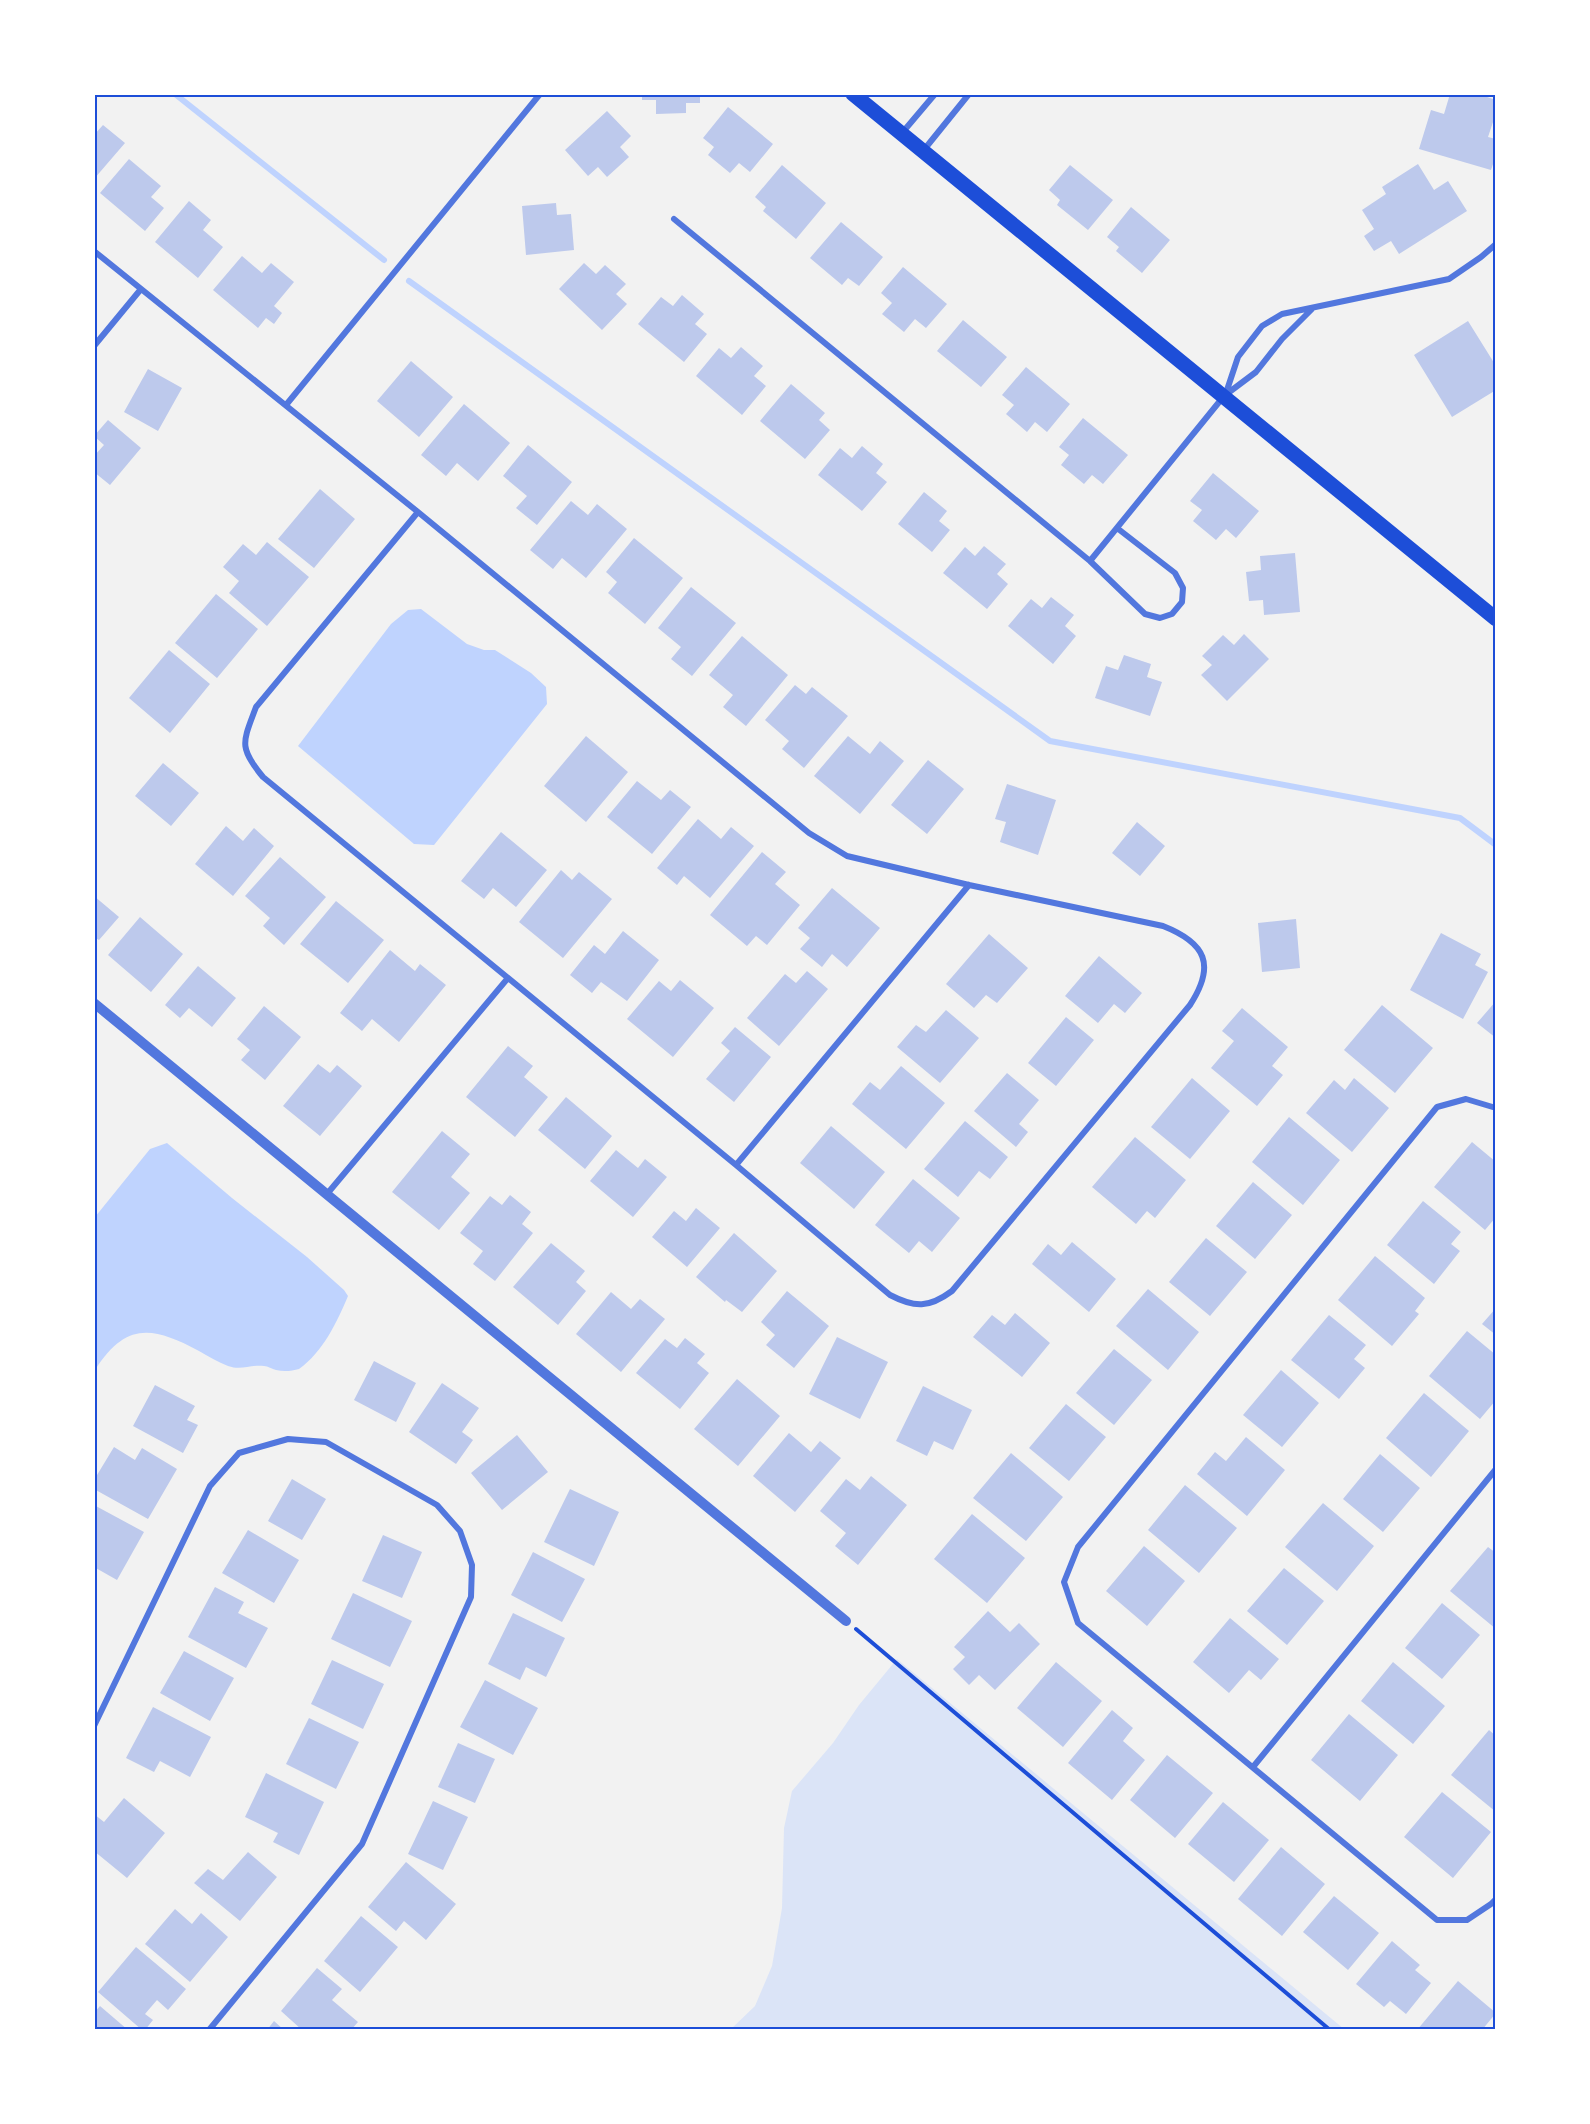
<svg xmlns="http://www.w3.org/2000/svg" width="1590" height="2124" font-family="Poppins,sans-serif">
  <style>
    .green { fill: #dbe4f7 }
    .water { fill: #bfd3fe }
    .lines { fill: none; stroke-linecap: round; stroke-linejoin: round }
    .stream { stroke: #bfd3fe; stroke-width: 6 }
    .building { fill: #bdc9ec }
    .path { stroke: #1d4ed8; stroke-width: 4 }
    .minor { stroke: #5277de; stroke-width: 6 }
    .tertiary { stroke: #5277de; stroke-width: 10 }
    .primary { stroke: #1d4ed8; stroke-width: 15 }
    .neatline { fill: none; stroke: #1d4ed8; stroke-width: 2 }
  </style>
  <rect width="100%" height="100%" fill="#f2f2f2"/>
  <!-- green -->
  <path class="green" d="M897,1659L1344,2029L730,2030L755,2006L772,1966L782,1908L784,1828L792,1791L833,1743L859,1705Z"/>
  <!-- water -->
  <path class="water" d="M421,609L467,644L484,650H495L531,673L546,687L547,704L434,845L414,844L298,746L391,624L408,610Z
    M167,1143L232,1198L307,1257L344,1290L348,1296C337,1322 323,1352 299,1369C292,1371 284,1372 276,1370C272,1369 268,1366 264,1366C250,1364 242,1371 228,1366C218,1362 208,1356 199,1351C152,1326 126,1322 95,1370V1217L150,1149Z"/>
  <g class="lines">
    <!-- stream -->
    <path class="stream" d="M175,94L384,260
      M409,281L1050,741L1460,818L1496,845"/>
  </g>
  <!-- building -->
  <path class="building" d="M642,94H700V103H686V113L656,114V100H642Z
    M1450,94H1478L1496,100V113L1488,137L1496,139V155L1491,170L1419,149L1431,110L1444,114Z
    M728,107L773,144L750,172L739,163L730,173L708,155L714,147L703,138Z
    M607,111L631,136L620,147L629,157L607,177L598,167L588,176L565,150Z
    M103,125L125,143L94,179V135Z
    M129,159L161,186L151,197L164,208L145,231L100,193Z
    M1418,164L1434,190L1448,181L1467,211L1399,254L1391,241L1374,251L1364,236L1374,229L1362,210L1386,194L1382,187Z
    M782,165L826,203L796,239L763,211L766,207L755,197Z
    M1070,165L1113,200L1088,230L1057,205L1060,200L1049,190Z
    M189,201L211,220L203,230L223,247L198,278L155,242Z
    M556,203L557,215L571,214L574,250L526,255L522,206Z
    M1131,207L1170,240L1142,273L1116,251L1119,247L1107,237Z
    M841,222L883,257L859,286L848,278L842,285L810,258Z
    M242,256L262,273L271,263L294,282L274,306L282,313L274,324L266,318L258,328L213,290Z
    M584,263L596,274L605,265L626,284L616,294L627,304L602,330L559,289Z
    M903,267L947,304L926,328L915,319L904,332L882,314L892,303L881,293Z
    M682,295L704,314L695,324L707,334L684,362L638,324L661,297L673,306Z
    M963,320L1007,357L981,387L937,351Z
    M1468,321L1496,366V390L1452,417L1414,355Z
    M741,347L763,366L754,376L766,386L742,415L696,376L719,348L731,358Z
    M411,361L453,397L419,437L377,401Z
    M1026,367L1070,404L1047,432L1035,422L1027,432L1006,414L1014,405L1002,395Z
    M148,369L182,388L158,431L124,412Z
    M791,384L825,413L819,420L830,430L805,459L760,421Z
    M464,404L510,443L478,481L457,463L446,476L421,455Z
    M1083,418L1128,455L1103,484L1092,475L1084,484L1061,465L1069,455L1059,447Z
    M108,420L141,448L110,485L94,472V456L104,445L94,436Z
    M528,445L572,482L537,525L516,508L527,496L503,476Z
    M862,446L883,464L876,473L887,482L862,511L818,475L840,448L852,458Z
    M1213,473L1259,511L1236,538L1226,529L1216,540L1193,521L1202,510L1190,501Z
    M320,489L355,519L314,568L278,539Z
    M924,492L947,511L939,521L950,530L932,552L898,524Z
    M571,501L588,515L597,504L627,529L586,578L562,558L553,569L530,550Z
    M634,538L683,578L645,624L608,593L617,582L606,572Z
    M267,542L309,577L267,626L229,593L239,581L223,567L243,544L256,555Z
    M984,546L1006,564L997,574L1008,584L987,609L943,573L965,547L975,556Z
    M1295,553L1300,612L1264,615L1263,600L1249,601L1246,572L1261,570L1260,556Z
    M691,587L736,623L692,676L671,659L681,647L658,628Z
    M216,594L258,629L217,678L175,643Z
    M1051,597L1074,615L1065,626L1076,636L1053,664L1008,626L1031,599L1042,608Z
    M1244,634L1269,659L1227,701L1201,675L1212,665L1202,656L1223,635L1234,645Z
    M742,636L788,675L746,726L723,707L733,695L709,675Z
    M169,650L210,684L170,733L129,698Z
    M1124,655L1151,664L1147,677L1162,682L1150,716L1095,698L1106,666L1118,670Z
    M795,685L806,694L812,687L848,716L804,768L782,749L789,741L765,720Z
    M586,736L628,772L586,822L544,786Z
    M848,736L870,754L880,741L904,761L860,814L814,776Z
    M928,760L964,789L927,834L891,805Z
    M163,763L199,793L171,826L135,796Z
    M637,781L661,800L670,790L691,807L652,854L607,817Z
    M1007,784L1056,800L1038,855L1000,842L1006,822L995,819Z
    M698,819L721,839L731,827L754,846L710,898L684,876L677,885L657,868Z
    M1137,822L1165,846L1140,876L1112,853Z
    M226,826L243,841L254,828L274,846L233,896L195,864Z
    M501,832L547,870L516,907L493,888L484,899L461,881Z
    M762,852L786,872L775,884L800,905L767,945L756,936L747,946L710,915Z
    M280,857L326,897L284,945L263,926L270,918L245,896Z
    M561,870L572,880L579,872L612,899L563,958L519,922Z
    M832,888L880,928L847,967L832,954L822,967L800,949L810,938L798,928Z
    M94,896L119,917L99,940L94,937Z
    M336,901L384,940L348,983L300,944Z
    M140,917L183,954L151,992L108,955Z
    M1296,919L1300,968L1262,972L1258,923Z
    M623,931L659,960L627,1001L601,982L592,993L570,975L594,945L605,954Z
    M1441,933L1481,954L1475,965L1488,972L1463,1019L1410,990Z
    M989,934L1028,968L997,1003L986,995L974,1008L946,984Z
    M390,950L415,971L420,964L446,985L399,1042L372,1019L362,1031L340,1013Z
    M1099,956L1142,993L1125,1013L1114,1004L1098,1023L1065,996Z
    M198,966L236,998L212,1027L189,1008L180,1018L165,1005Z
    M807,971L828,989L779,1046L747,1018L785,974L796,983Z
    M680,980L714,1008L673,1057L627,1019L659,981L671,991Z
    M1496,1001V1038L1477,1023Z
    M1382,1005L1433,1048L1395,1093L1344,1050Z
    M264,1006L301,1037L265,1080L241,1060L250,1050L237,1039Z
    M1242,1008L1288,1047L1272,1066L1283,1075L1257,1106L1211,1068L1234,1041L1222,1031Z
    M946,1010L979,1038L940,1083L897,1047L916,1025L926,1032Z
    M1066,1017L1094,1040L1056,1086L1028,1063Z
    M735,1027L771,1057L734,1102L706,1079L730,1051L721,1043Z
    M508,1046L533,1066L524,1077L548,1097L515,1137L466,1097Z
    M318,1064L330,1073L337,1065L362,1086L320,1136L283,1106Z
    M901,1066L945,1103L906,1149L852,1104L870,1082L880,1090Z
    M1007,1073L1039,1100L1019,1124L1028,1132L1016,1147L974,1111Z
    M1192,1078L1230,1111L1190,1159L1151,1127Z
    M1354,1078L1389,1108L1352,1152L1306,1113L1334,1080L1345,1090Z
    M566,1097L612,1136L585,1169L538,1130Z
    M1289,1117L1340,1160L1303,1205L1252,1162Z
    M965,1121L1008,1157L990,1179L979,1171L958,1197L924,1169Z
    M831,1126L885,1172L854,1209L800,1163Z
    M442,1131L470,1154L451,1177L470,1193L439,1230L392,1192Z
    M1135,1137L1186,1180L1155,1218L1147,1211L1136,1224L1092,1187Z
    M1472,1142L1496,1162V1217L1485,1230L1434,1187Z
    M616,1150L638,1168L645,1159L667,1177L633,1217L590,1181Z
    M913,1179L960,1218L932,1252L919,1241L909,1253L875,1225Z
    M1253,1182L1292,1215L1255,1259L1216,1226Z
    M510,1195L531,1212L522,1224L533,1233L495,1281L473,1264L483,1251L460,1233L490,1196L502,1205Z
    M1423,1201L1461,1232L1451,1244L1460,1251L1434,1284L1387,1245Z
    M696,1208L720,1228L687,1267L652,1237L674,1211L686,1221Z
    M734,1233L777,1271L742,1312L726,1300L725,1302L696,1277Z
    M1206,1238L1247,1272L1210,1316L1169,1282Z
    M1072,1242L1116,1279L1089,1312L1032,1264L1048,1244L1061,1255Z
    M551,1243L585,1271L576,1282L586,1291L558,1325L513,1287Z
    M1375,1256L1425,1298L1415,1311L1419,1314L1392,1346L1338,1300Z
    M1148,1289L1199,1332L1168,1370L1116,1326Z
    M787,1291L829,1326L794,1368L766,1345L775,1335L761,1322Z
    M611,1292L631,1309L640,1299L665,1319L621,1372L576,1334Z
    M1496,1308V1335L1482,1324Z
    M1015,1313L1050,1343L1022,1377L973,1337L992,1315L1005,1325Z
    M1329,1315L1366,1345L1354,1359L1365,1368L1339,1399L1291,1360Z
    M1467,1331L1496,1355V1400L1480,1419L1429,1376Z
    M837,1337L888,1362L860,1419L809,1394Z
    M685,1338L705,1354L697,1363L709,1373L680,1409L636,1373L665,1339L677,1348Z
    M1114,1349L1152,1380L1114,1425L1076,1393Z
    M374,1361L416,1383L396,1422L354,1400Z
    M1281,1370L1319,1403L1282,1447L1243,1415Z
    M737,1379L780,1416L738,1466L694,1429Z
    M442,1383L479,1408L462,1432L473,1440L456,1464L409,1432Z
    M155,1385L195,1406L187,1420L198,1425L183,1453L133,1426Z
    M923,1386L972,1410L953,1450L934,1441L927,1456L896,1441Z
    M1424,1393L1469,1431L1431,1477L1386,1438Z
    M1066,1404L1106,1437L1069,1481L1029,1448Z
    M789,1433L811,1452L820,1441L841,1458L795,1512L753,1476Z
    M517,1435L548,1472L502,1510L471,1473Z
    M1246,1437L1285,1470L1247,1516L1197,1474L1215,1452L1226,1461Z
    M114,1447L135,1460L142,1448L177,1469L148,1519L94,1489V1480Z
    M1011,1453L1063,1497L1026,1541L973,1498Z
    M1380,1454L1420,1488L1383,1532L1343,1499Z
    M871,1476L907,1505L858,1565L835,1546L846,1533L820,1511L846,1479L860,1490Z
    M292,1479L326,1499L302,1540L268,1521Z
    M1185,1485L1237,1528L1199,1573L1148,1530Z
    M570,1489L619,1512L594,1566L544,1542Z
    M1323,1503L1374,1546L1337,1591L1285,1547Z
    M94,1505L144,1532L117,1580L94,1567Z
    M972,1514L1025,1558L987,1603L934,1559Z
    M248,1530L299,1560L274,1603L222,1573Z
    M383,1535L422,1552L402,1598L362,1581Z
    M1144,1546L1185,1581L1147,1626L1106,1591Z
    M1488,1547L1496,1553V1629L1450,1591Z
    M533,1552L585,1579L562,1622L511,1595Z
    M1284,1568L1324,1601L1287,1645L1247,1611Z
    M215,1587L244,1602L238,1613L268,1628L246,1668L188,1637Z
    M353,1593L412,1621L390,1667L331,1639Z
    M1442,1603L1480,1635L1442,1679L1405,1648Z
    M988,1611L1010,1632L1019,1623L1040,1644L995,1690L979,1675L969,1685L953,1669L965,1657L954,1647Z
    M513,1613L565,1638L546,1677L526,1667L520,1680L488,1664Z
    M1230,1618L1279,1659L1261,1680L1249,1670L1229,1693L1193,1662Z
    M184,1651L234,1678L210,1721L160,1693Z
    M332,1660L384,1684L363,1729L311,1704Z
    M1056,1662L1102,1701L1063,1747L1017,1708Z
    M1393,1662L1445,1706L1413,1744L1361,1701Z
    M485,1680L538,1708L513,1755L460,1727Z
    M153,1707L211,1737L190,1777L160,1761L154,1772L126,1758Z
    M1112,1710L1133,1728L1123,1741L1145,1760L1112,1800L1068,1763Z
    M1349,1714L1398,1755L1360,1801L1311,1760Z
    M309,1718L359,1742L336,1789L286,1764Z
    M1489,1730L1496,1736V1812L1451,1775Z
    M458,1743L495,1759L475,1803L438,1787Z
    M1167,1755L1213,1793L1175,1838L1130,1800Z
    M266,1773L324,1802L299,1855L273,1842L278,1833L245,1817Z
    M1442,1792L1491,1832L1453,1878L1404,1837Z
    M124,1798L165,1833L127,1878L94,1851V1814L104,1822Z
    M433,1801L468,1817L443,1870L408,1854Z
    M1223,1802L1269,1840L1234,1882L1188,1844Z
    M1281,1847L1325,1884L1282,1936L1238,1899Z
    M248,1852L277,1877L240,1921L194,1883L208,1869L223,1880Z
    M406,1862L456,1904L426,1940L404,1921L396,1931L368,1907Z
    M1334,1896L1379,1933L1348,1970L1303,1932Z
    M175,1909L192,1924L201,1913L228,1937L190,1982L145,1944Z
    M361,1916L398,1947L360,1992L324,1961Z
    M1392,1941L1420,1965L1415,1970L1431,1983L1406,2014L1390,2001L1384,2007L1356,1984Z
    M136,1947L186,1989L168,2010L157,2000L145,2014L153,2020L145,2030H142L98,1992Z
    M317,1968L342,1989L332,2000L358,2022L351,2030H302L281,2011Z
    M1458,1981L1496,2013L1482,2030H1417Z
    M100,2006L128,2030H94V2013Z
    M274,2021L284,2030H267Z"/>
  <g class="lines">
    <!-- path -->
    <path class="path" d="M856,1629L1330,2030"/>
    <!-- minor -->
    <path class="minor" d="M902,133L935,94
      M923,151L969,94
      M674,219L1090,561L1145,614L1160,618L1172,614L1182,602L1183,588L1175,573L1117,528
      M94,251L418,512L809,833L847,856L969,885L1163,926C1206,943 1216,965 1190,1005L952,1291C929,1308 915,1308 890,1295L736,1165L263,777C238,747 243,742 256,707L418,512
      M94,346L141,289
      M1225,396L1238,357L1262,326L1282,314L1449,279L1481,257L1496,244
      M286,405L540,94
      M1090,561L1224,396L1256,372L1282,339L1312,309
      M1496,1108L1466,1099L1437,1107L1078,1547L1064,1582L1078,1623L1437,1920H1467L1491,1904L1496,1899
      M736,1165L969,885
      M327,1194L508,978
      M94,1726L210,1486L239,1453L288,1439L326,1442L437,1505L460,1531L472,1565L471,1597L362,1844L209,2030
      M1253,1767L1496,1469"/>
    <!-- tertiary -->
    <path class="tertiary" d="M94,1003L846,1621"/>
    <!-- primary -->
    <path class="primary" d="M853,94L1496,619"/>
  </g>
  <!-- border -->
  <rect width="1590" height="2124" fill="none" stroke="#ffffff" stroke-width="192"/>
  <rect x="96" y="96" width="1398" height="1932" class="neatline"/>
</svg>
